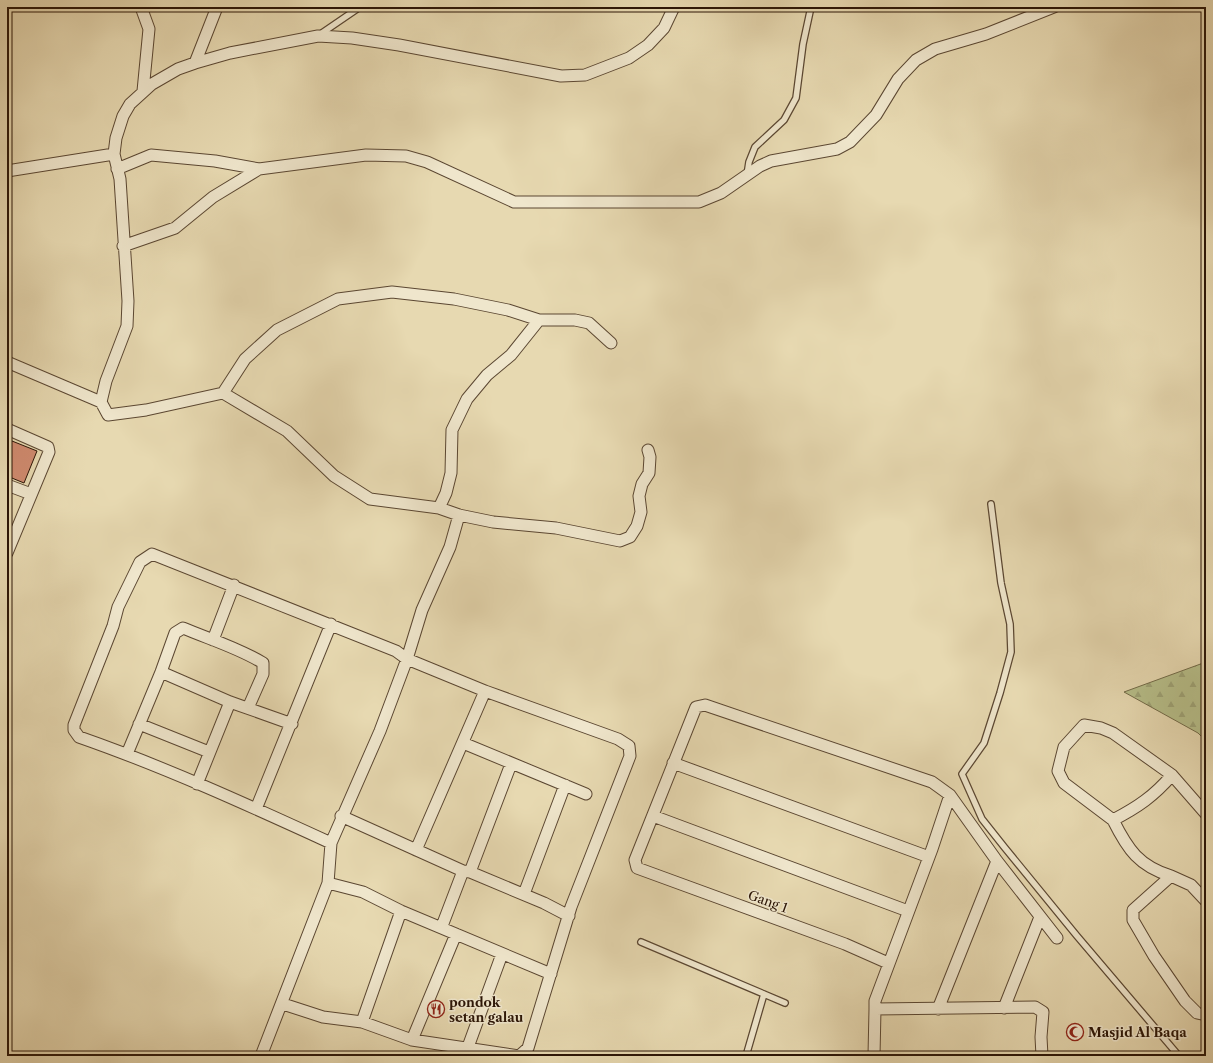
<svg xmlns="http://www.w3.org/2000/svg" width="1213" height="1063" font-family="'Libre Caslon Text',serif">
  <style>
    .forest { fill: url(#forest-firs); stroke: #726a48 }
    .building { fill: #d08b70; stroke: #2c1607 }
    .lines { fill: none; stroke-linecap: round; stroke-linejoin: round }
    .lane-casing { stroke: #5b4732; stroke-width: 8 }
    .street-casing { stroke: #5b4732; stroke-width: 13 }
    .lane { stroke: #efe6cc; stroke-width: 5.5 }
    .street { stroke: #efe6cc; stroke-width: 11 }
    .labels { text-anchor: middle; stroke-width: 3; stroke-linejoin: round; paint-order: stroke }
    .street-label { font-size: 13px; fill: #2c1607; stroke: #efe6cc }
    .poi-label { font-size: 13px; font-weight: bold; fill: #2c1607; stroke: #efe6cc; text-anchor: start }
  </style>
  <defs>
    <pattern id="forest-firs" width="22" height="20" patternUnits="userSpaceOnUse"><rect width="22" height="20" fill="#b7bf8a"/><path d="M5 1l3.5 6h-7zM16 11l3.5 6h-7z" fill="#9ea376"/></pattern>
  </defs>
  <rect width="100%" height="100%" fill="#e7d9b1"/>
  <filter id="stains"><feTurbulence type="fractalNoise" baseFrequency=".005" numOctaves="4"/><feColorMatrix values="0 0 0 0 .2 0 0 0 0 .09 0 0 0 0 .02 0 0 0 .5 -.17"/></filter>
  <radialGradient id="worn" r=".72"><stop offset=".6" stop-color="#630" stop-opacity="0"/><stop offset="1" stop-color="#630" stop-opacity=".3"/></radialGradient>
  <!-- forest -->
  <path class="forest" d="M1206,662V741L1198,733L1124,692Z"/>
  <!-- building -->
  <path class="building" d="M7,439L37,451L24,483L7,476Z"/>
  <g class="lines">
    <!-- lane casing -->
    <g class="lane-casing">
      <path id="lane" d="M319,35L360,7
        M747,175L749,162L755,147L784,120L796,98L803,44L811,7
        M991,504L1001,583L1010,624L1011,652L1000,693L984,743L962,774L982,819L1005,848L1077,936L1179,1056
        M641,942L785,1003
        M746,1056L764,994"/>
    </g>
    <!-- street casing -->
    <g class="street-casing">
      <path id="street" d="M141,7L149,29L143,91
        M195,63L217,7
        M117,169L151,155L215,161L259,169
        M7,171L114,154
        M123,246L175,228L213,197L259,169L366,155L406,156L427,162L514,202H699L721,193L760,166L771,161L837,149L850,142L876,115L898,79L916,60L935,49L986,34L1054,7
        M7,362L101,402
        M223,393L245,359L277,330L338,299L392,292L454,299L508,310L539,320H575L589,323L611,343
        M7,429L48,447L49,452L7,553
        M648,450L650,457L649,473L642,484L639,496L641,512L637,526L630,537L620,541L556,528L493,522L459,515L439,508L370,499L334,476L287,431L223,393L146,410L108,415L101,402L106,381L127,326L128,301L120,179L114,154L116,138L123,116L130,104L152,84L178,69L195,63L230,53L318,36L352,38L399,45L561,76L585,75L629,58L648,45L664,28L674,7
        M7,485L31,494
        M439,508L446,493L451,473L452,430L467,399L487,375L511,355L539,320
        M213,640L234,585
        M161,672L230,702L292,724
        M139,724L209,752
        M463,743L586,794
        M127,754L161,672L175,633L183,628C209,639 239,648 263,663V674L248,708
        M673,763L929,857
        M1172,775C1154,796 1138,807 1113,820C1128,850 1139,866 1171,876L1133,910V920L1154,956L1185,1001L1197,1013L1206,1015
        M197,784L230,702
        M950,795L932,849L875,1001V1009L1035,1007L1043,1012L1041,1037L1042,1056
        M256,809L331,624
        M341,816L463,871L470,872L544,903L569,916
        M653,816L908,911
        M1113,820L1064,783L1058,771L1064,747L1084,725L1101,728L1113,733L1172,775L1206,814
        M416,850L485,691
        M470,872L511,764
        M1171,876L1191,885L1206,901
        M328,883L363,892L401,911L551,974
        M524,894L565,785
        M442,926L463,871
        M888,963L845,944L637,868L635,860L696,707L705,705L932,782L950,795L997,861L1057,938
        M283,1004L323,1017L362,1022L412,1040L519,1056L528,1048L571,907L630,756L629,746L618,739L485,691L407,659L396,651L152,554L140,562L118,607L113,626L74,725V730L79,737C165,767 248,805 331,843
        M1004,1008L1040,917
        M938,1009L997,861
        M362,1022L401,911
        M412,1040L456,934
        M468,1047L502,954
        M261,1056L328,883L331,843L380,731L407,659L422,610L450,547L459,515
        M874,1056L875,1009"/>
    </g>
    <!-- lane -->
    <use href="#lane" class="lane"/>
    <!-- street -->
    <use href="#street" class="street"/>
  </g>
  <!-- icons -->
  <defs>
    <g id="restaurant-ring" transform="scale(0.9)"><circle r="9.5" fill="#efe6cc" stroke="#8f2418" stroke-width="1.5"/><path d="M-5-6h1v4h1v-4h1v4h1v-4h1v5L-1.5 .5V6h-2V.5L-5-1ZM5-6V6H3V1.5H1.5Q1.5-4 5-6Z" fill="#8f2418"/></g>
    <g id="mosque-ring" transform="scale(0.9)"><circle r="9.5" fill="#efe6cc" stroke="#8f2418" stroke-width="1.5"/><path d="M3.5-4.9A6 6 0 1 0 3.5 4.9A5 5 0 1 1 3.5-4.9Z" fill="#8f2418"/></g>
  </defs>
  <g fill-rule="evenodd">
    <use href="#restaurant-ring" x="436" y="1009"/>
    <use href="#mosque-ring" x="1075" y="1032"/>
  </g>
  <g class="labels">
    <!-- street labels -->
    <g class="street-label">
      <text transform="translate(768 901) rotate(20)" y="5">Gang 1</text>
    </g>
    <!-- poi labels -->
    <g class="poi-label">
      <text x="449" y="1007">pondok<tspan x="449" dy="15">setan galau</tspan></text>
      <text x="1088" y="1037">Masjid Al Baqa</text>
    </g>
  </g>
  <!-- margin -->
  <rect width="1213" height="1063" fill="none" stroke="#e7d9b1" stroke-width="24"/>
  <rect x="8" y="8" width="1197" height="1047" fill="none" stroke="#2c1607" stroke-width="2"/>
  <rect x="12" y="12" width="1189" height="1039" fill="none" stroke="#2c1607"/>
  <rect width="100%" height="100%" filter="url(#stains)"/>
  <rect width="100%" height="100%" fill="url(#worn)"/>
</svg>
